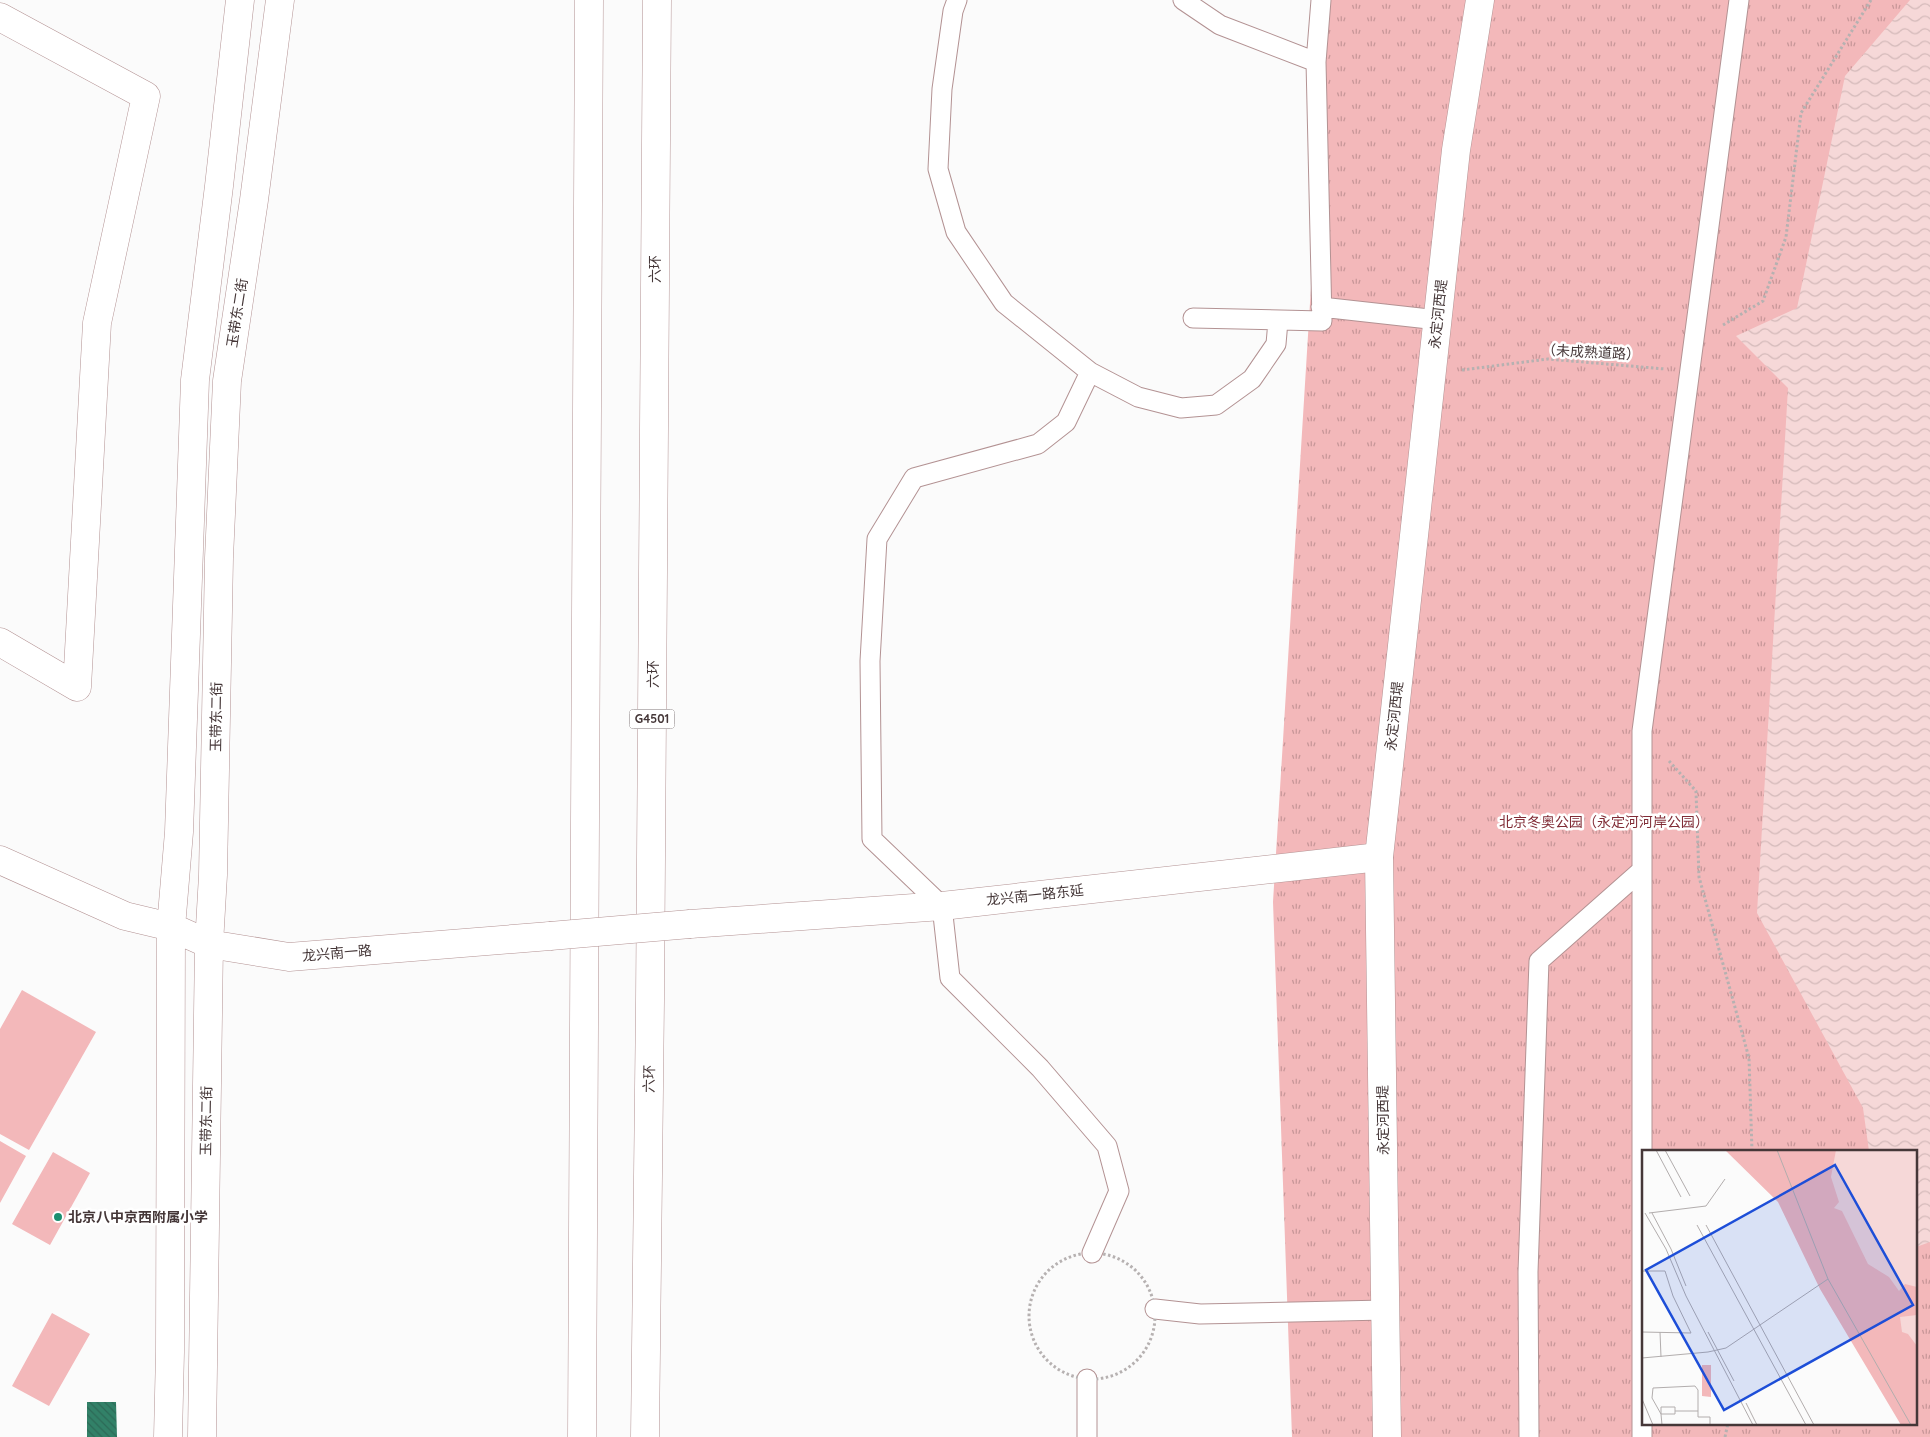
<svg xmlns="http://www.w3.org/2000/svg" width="1930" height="1437" font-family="Quicksand,'Noto Sans SC',sans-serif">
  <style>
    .park { fill: url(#park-tufts); fill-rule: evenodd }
    .garden { fill: #f3b8ba }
    .water { fill: url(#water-waves) }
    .building { fill: url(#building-back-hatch) }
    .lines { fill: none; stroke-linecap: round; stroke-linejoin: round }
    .service-casing { stroke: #b39293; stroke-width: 21 }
    .minor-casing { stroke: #b39293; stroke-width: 29 }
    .tertiary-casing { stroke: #b39293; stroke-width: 29 }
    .motorway-casing { stroke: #b39293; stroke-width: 29 }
    .path { stroke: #b6b1b1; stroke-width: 3; stroke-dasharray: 2.5 2.5; stroke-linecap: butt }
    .service { stroke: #fff; stroke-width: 19 }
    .minor { stroke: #fff; stroke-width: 28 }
    .tertiary { stroke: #fff; stroke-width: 28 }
    .motorway { stroke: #fff; stroke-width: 28 }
    .minor-bridge-casing { stroke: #b39293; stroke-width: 29; stroke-linecap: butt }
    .minor-bridge { stroke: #fff; stroke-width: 28 }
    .poi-dot { fill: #1c8f70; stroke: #fff; stroke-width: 2 }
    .labels { text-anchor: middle; stroke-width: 5; stroke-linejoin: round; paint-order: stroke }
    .shield { fill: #fff; stroke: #7d7374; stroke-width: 1 }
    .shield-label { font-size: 12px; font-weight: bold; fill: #453738 }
    .street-label { font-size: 14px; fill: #453738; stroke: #fff }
    .park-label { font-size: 14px; fill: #812d37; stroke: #fff }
    .poi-label { font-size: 14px; font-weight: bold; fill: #453738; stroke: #fff; text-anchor: start }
    .inset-road { fill: none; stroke: #b2adad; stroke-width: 1 }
    .view { fill: #1d4ed8; fill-opacity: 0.15; stroke: #1d4ed8; stroke-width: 2.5 }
    .inset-edge { fill: none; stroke: #453738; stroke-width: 2.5 }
  </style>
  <defs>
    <pattern id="park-tufts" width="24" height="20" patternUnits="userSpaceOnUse" patternTransform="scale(1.25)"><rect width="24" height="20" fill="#f3b8ba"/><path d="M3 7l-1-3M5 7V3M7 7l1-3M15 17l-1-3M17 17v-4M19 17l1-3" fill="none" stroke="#c79698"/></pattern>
    <pattern id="water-waves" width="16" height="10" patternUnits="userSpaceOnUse" patternTransform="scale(1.25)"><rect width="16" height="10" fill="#f6d8d8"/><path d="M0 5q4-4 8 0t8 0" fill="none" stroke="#d4baba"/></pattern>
    <pattern id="building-back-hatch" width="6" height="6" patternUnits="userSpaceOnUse" patternTransform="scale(1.25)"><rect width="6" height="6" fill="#328168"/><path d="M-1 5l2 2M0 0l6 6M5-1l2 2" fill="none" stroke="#2c6a57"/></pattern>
  </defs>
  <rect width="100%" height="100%" fill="#fbfbfb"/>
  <!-- park -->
  <path class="park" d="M1313,0H1930V1437H1292L1273,902L1326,44ZM1644,1151H1916V1423H1644Z"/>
  <!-- garden -->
  <path class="garden" d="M22,990L96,1032L29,1150L0,1134V1029Z
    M0,1141L26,1156L0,1203Z
    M53,1152L90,1173L50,1245L12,1224Z
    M52,1313L90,1334L49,1406L12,1386Z"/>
  <!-- water -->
  <path class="water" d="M1910,0H1930V1242L1916,1247V1151H1869L1863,1108L1757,913L1788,388L1736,336L1797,308L1845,76Z"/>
  <!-- building -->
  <path class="building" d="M87,1402H116L117,1437H87Z"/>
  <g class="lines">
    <!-- service casing -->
    <g class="service-casing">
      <path id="service" d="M957,0L953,11L942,89L938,169L956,232L1004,303L1090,372L1138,397L1181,408L1216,405L1252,379L1276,344L1278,321
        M1183,0L1220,25L1316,62L1322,321L1193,318
        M1316,62L1321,0
        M1321,307L1438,320
        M1090,372L1066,422L1038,444L914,478L877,539L870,661L872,839L942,906L950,978L1040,1068L1107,1146L1119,1191L1092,1253
        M1155,1309L1200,1314L1385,1310
        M1087,1437V1379
        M1529,1437L1528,1272L1539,961L1642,870
        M1642,1437V731L1739,0"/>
    </g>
    <!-- minor casing -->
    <g class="minor-casing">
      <path id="minor" d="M0,17L146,96L97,323L77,687L0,642
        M690,924L942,906L1379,857"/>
    </g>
    <!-- tertiary casing -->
    <g class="tertiary-casing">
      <path id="tertiary" d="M0,860L125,916L171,927L209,944L289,957L550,936
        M168,1437L170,1352L171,927L179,832L195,380L219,186L240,0
        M202,1437L209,944L213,875L219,558L227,381L254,200L280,0
        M1387,1437L1379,857L1456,150L1480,0"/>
    </g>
    <!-- motorway casing -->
    <g class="motorway-casing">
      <path id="motorway" d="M582,1437L589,0
        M645,1437L650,1001L657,0"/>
    </g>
    <!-- path -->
    <path class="path" d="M1723,325L1763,301L1786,237L1801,113L1871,0
      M1462,370L1548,359L1665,369
      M1669,761L1696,791L1699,877L1749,1058L1752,1151
      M1029 1316a63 63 0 1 1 126 0a63 63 0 1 1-126 0Z
      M1725,1437L1728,1423"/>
    <!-- service -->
    <use href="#service" class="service"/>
    <!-- minor -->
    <use href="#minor" class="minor"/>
    <!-- tertiary -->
    <use href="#tertiary" class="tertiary"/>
    <!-- motorway -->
    <use href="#motorway" class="motorway"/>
    <!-- minor-bridge casing -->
    <g class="minor-bridge-casing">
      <path id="minor-bridge" d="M550,936L690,924"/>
    </g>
    <!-- minor-bridge -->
    <use href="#minor-bridge" class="minor-bridge"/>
  </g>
  <!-- markers -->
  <circle class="poi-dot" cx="58" cy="1217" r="5"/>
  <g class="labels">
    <!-- shield labels -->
    <rect class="shield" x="629.5" y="709.5" width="45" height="19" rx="4"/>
    <g class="shield-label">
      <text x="652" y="723">G4501</text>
    </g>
    <!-- street labels -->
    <g class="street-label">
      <text transform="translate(655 269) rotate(-90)" y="5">六环</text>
      <text transform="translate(237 313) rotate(-81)" y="5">玉带东二街</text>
      <text transform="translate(1438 314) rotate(-84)" y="5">永定河西堤</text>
      <text transform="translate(1591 352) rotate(3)" y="5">（未成熟道路）</text>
      <text transform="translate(653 674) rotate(-90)" y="5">六环</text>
      <text transform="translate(1394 716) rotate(-84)" y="5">永定河西堤</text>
      <text transform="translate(216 717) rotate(-89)" y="5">玉带东二街</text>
      <text transform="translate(1035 895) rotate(-6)" y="5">龙兴南一路东延</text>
      <text transform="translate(337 953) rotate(-5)" y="5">龙兴南一路</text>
      <text transform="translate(649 1079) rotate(-89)" y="5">六环</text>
      <text transform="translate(1383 1120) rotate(-91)" y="5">永定河西堤</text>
      <text transform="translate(206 1121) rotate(-89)" y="5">玉带东二街</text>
    </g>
    <!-- park labels -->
    <g class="park-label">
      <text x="1604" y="827">北京冬奥公园（永定河河岸公园）</text>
    </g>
    <!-- poi labels -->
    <g class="poi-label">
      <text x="68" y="1222">北京八中京西附属小学</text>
    </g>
  </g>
  <!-- overview -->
  <g transform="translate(1642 1150)">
    <rect width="275" height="275" fill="#fbfbfb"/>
    <path d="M83,0H275V275H259L178,139L136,52Z" fill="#f3b8ba"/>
    <path d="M60,215H69V247L60,246Z" fill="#f3b8ba"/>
    <path d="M194,0H275V137L263,134L257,141L247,127L226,114L200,61L192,58L197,52L189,27ZM275,165V196L266,184L260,182L258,167Z" fill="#f6d8d8"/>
    <path class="inset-road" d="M14,0L39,47M23,0L48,46M135,0L186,129L269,275M3,63L24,99L44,146L111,275M7,63L64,56L83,29M10,63L29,99L44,136M55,75L164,275M64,75L172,275M0,121H23L31,146L49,183L0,182M18,182L19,207M66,182L92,231M0,208L66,202L84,198L186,129M0,249L11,275M104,253L115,275M33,261H56M19,264L10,248L11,238L53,236L56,240V267H68V275M19,264H33V257H19V264L20,275"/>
    <path class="view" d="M193,15L271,155L82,260L4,120Z"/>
    <rect width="275" height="275" class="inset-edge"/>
  </g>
</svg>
